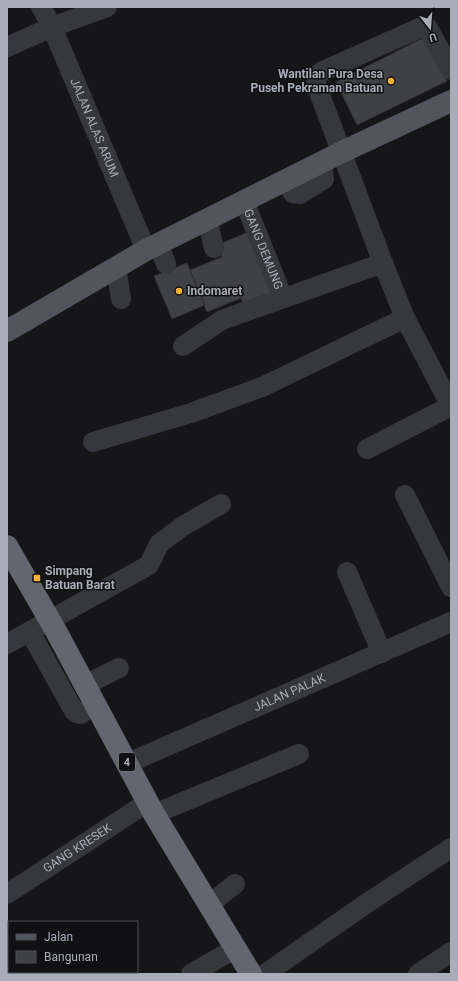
<svg xmlns="http://www.w3.org/2000/svg" width="458" height="981" font-family="Roboto,sans-serif">
  <style>
    .building { fill: #404145; stroke: #303034 }
    .lines { fill: none; stroke-linecap: round; stroke-linejoin: round }
    .minor { stroke: #37383d; stroke-width: 20 }
    .major { stroke: #53555c; stroke-width: 22 }
    .highway { stroke: #63666e; stroke-width: 22 }
    .poi-dot { fill: #f2b134; stroke: #111113; stroke-width: 1.5 }
    .labels { text-anchor: middle; stroke-width: 3; stroke-linejoin: round; paint-order: stroke }
    .shield { fill: #111113; stroke: #7b7e86; stroke-width: 1 }
    .shield-label { font-size: 11px; font-weight: bold; fill: #a8adb8 }
    .poi-label { font-size: 12px; font-weight: bold; fill: #a8adb8; stroke: #111113; text-anchor: start }
    .street-label { font-size: 12px; fill: #a8adb8; stroke: #111113 }
  </style>
  <rect width="100%" height="100%" fill="#161618"/>
  <!-- building -->
  <path class="building" d="M425,37L447,81L357,125L336,82Z
    M251,231L277,294L245,307L241,298L207,312L190,270L222,257L217,245Z
    M187,263L205,305L172,319L154,276Z"/>
  <g class="lines">
    <!-- minor -->
    <g class="minor">
      <path id="s1" d="M41,7L52,27L146,250"/>
      <path d="M7,47L52,27L107,7"/>
      <path d="M451,70L428,28L424,26L321,72C317,76 316,78 316,84L383,263L405,318L451,406"/>
      <path d="M285,180L293,193L300,194L324,179L322,162"/>
      <path id="s2" d="M244,201L283,298"/>
      <path d="M207,219L214,248"/>
      <path d="M158,243L166,264"/>
      <path d="M116,267L121,299"/>
      <path d="M183,346L222,320L383,263"/>
      <path d="M93,442L191,413L262,387L405,318"/>
      <path d="M367,449L451,406"/>
      <path d="M405,495L451,587"/>
      <path d="M347,572L382,653"/>
      <path d="M30,632L74,711L77,713L80,714L96,705"/>
      <path d="M7,644L149,565L159,544L183,526L221,504"/>
      <path d="M85,685L119,668"/>
      <path id="s3" d="M128,763L451,622"/>
      <path d="M154,814L299,754"/>
      <path id="s4" d="M7,894L148,802"/>
      <path d="M210,904L235,884"/>
      <path d="M191,974L236,948"/>
      <path d="M265,974L370,901L451,848"/>
      <path d="M418,974L451,952"/>
    </g>
    <!-- major -->
    <path class="major" d="M7,331L146,250L342,152L451,101"/>
    <!-- highway -->
    <path class="highway" d="M7,546L56,631L154,814L251,974"/>
  </g>
  <!-- markers -->
  <g class="poi-dot">
    <circle cx="391" cy="81" r="4"/>
    <circle cx="179" cy="291" r="4"/>
    <rect x="33" y="574" width="8" height="8" rx="2"/>
  </g>
  <g class="labels">
    <!-- shield labels -->
    <rect class="shield" x="119" y="753" width="16" height="18" rx="3"/>
    <g class="shield-label">
      <text x="127" y="766">4</text>
    </g>
    <!-- poi labels -->
    <g class="poi-label">
      <text x="383" y="78" text-anchor="end">Wantilan Pura Desa<tspan x="383" dy="14">Puseh Pekraman Batuan</tspan></text>
      <text x="187" y="295">Indomaret</text>
      <text x="45" y="575">Simpang<tspan x="45" dy="14">Batuan Barat</tspan></text>
    </g>
    <!-- street labels -->
    <g class="street-label">
      <text dy="4" stroke="none"><textPath href="#s1" startOffset="132">JALAN ALAS ARUM</textPath></text>
      <text dy="4" stroke="none"><textPath href="#s2" startOffset="52">GANG DEMUNG</textPath></text>
      <text dy="4" stroke="none"><textPath href="#s3" startOffset="176">JALAN PALAK</textPath></text>
      <text dy="4" stroke="none"><textPath href="#s4" startOffset="84">GANG KRESEK</textPath></text>
    </g>
  </g>
  <!-- border -->
  <rect width="458" height="981" fill="none" stroke="#a8adb8" stroke-width="16"/>
  <!-- legend -->
  <rect x="8" y="921" width="130" height="52" fill="#111113" stroke="#4d4f55"/>
  <rect x="16" y="934" width="20" height="6" fill="#53555c" stroke="#4d4f55"/>
  <text x="44" y="941" font-size="12" fill="#a8adb8">Jalan</text>
  <rect x="16" y="951" width="20" height="12" fill="#404145" stroke="#4d4f55"/>
  <text x="44" y="961" font-size="12" fill="#a8adb8">Bangunan</text>
  <!-- north arrow -->
  <g transform="translate(430 28) rotate(163)" stroke="#111113" stroke-width="3" paint-order="stroke">
  <path d="M0-3L7 15L0 10L-7 15Z" fill="#a8adb8"/>
  <text y="-6" font-size="11" font-weight="bold" text-anchor="middle" fill="#a8adb8">U</text>
  </g>
</svg>
